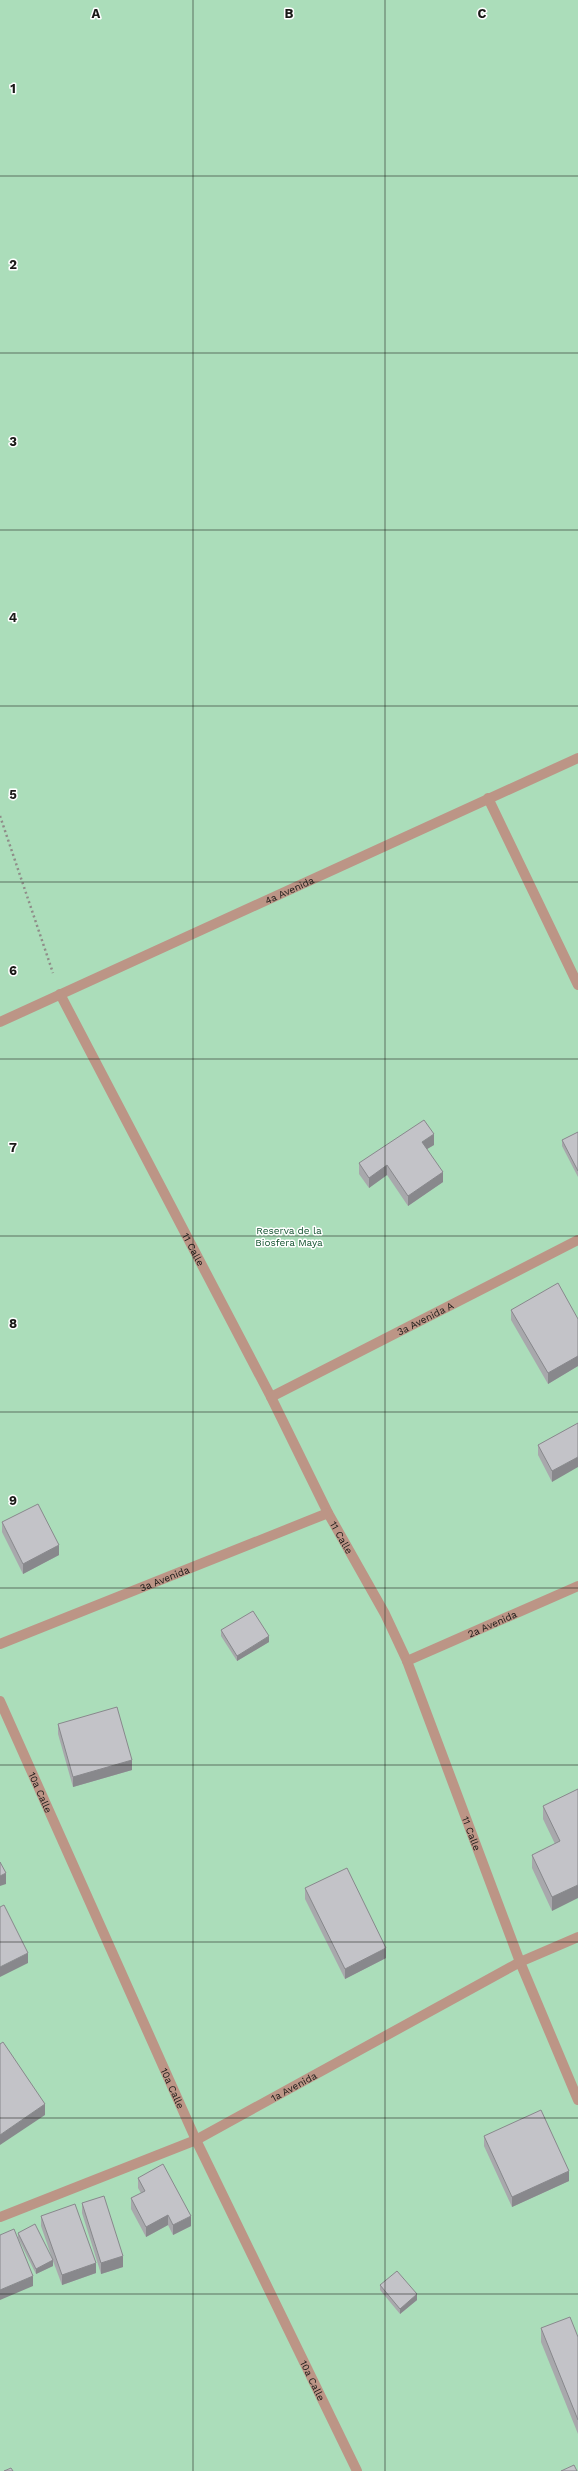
<svg xmlns="http://www.w3.org/2000/svg" width="578" height="2471" font-family="'Work Sans',sans-serif">
  <style>
    .green { fill: #abddba }
    .lines { fill: none; stroke-linecap: round; stroke-linejoin: round }
    .path { stroke: #8f8d89; stroke-width: 2.5; stroke-dasharray: 2 3; stroke-linecap: butt }
    .minor { stroke: #bc9586; stroke-width: 10 }
    .wall { fill: #a8a8ac }
    .shaded-wall { fill: #88888c }
    .building { fill: #c3c3c8; stroke: #88888c }
    .grid { fill: none; stroke: #1a1917; stroke-width: 1; stroke-opacity: 0.55 }
    .labels { text-anchor: middle; stroke-width: 3; stroke-linejoin: round; paint-order: stroke }
    .street-label { font-size: 10px; fill: #1a1917; stroke: #fff }
    .park-label { font-size: 10px; fill: #155431; stroke: #fff }
    .grid-label { font-size: 13px; text-anchor: middle; font-weight: bold; fill: #1a1917; stroke: #fff; stroke-width: 3; stroke-linejoin: round; paint-order: stroke }
  </style>
  <rect width="100%" height="100%" fill="#f8f5f0"/>
  <!-- green -->
  <path class="green" d="M0,0H578V2471H0Z"/>
  <g class="lines">
    <!-- path -->
    <path class="path" d="M0,816L53,973"/>
    <!-- minor -->
    <g class="minor">
      <path d="M488,798L578,985"/>
      <path id="s1" d="M60,994L271,1397L328,1513L385,1614L407,1661L520,1962L578,2100"/>
      <path id="s2" d="M0,1022L578,758"/>
      <path id="s3" d="M271,1397L578,1240"/>
      <path id="s4" d="M0,1644L328,1513"/>
      <path id="s5" d="M407,1661L578,1586"/>
      <path id="s6" d="M0,1701L196,2140L357,2471"/>
      <path id="s7" d="M0,2217L196,2140L520,1962L578,1937"/>
    </g>
  </g>
  <!-- wall -->
  <path class="wall" d="M578,1132V1177L562,1146V1140Z
    M434,1145L427,1149L443,1182L408,1206L387,1175L369,1188L359,1174V1163Z
    M511,1310L578,1319V1366L548,1384L511,1320Z
    M578,1423L552,1482L538,1455V1445Z
    M2,1522L59,1555L23,1574L2,1532Z
    M221,1630L269,1642L237,1661L221,1636Z
    M58,1724L132,1770L73,1787L58,1734Z
    M578,1789L552,1911L532,1868V1855L555,1844L543,1819V1806Z
    M305,1888L386,1958L345,1979L305,1899Z
    M484,2136L569,2181L512,2207L484,2146Z
    M138,2178L191,2226L173,2235L168,2225L146,2237L131,2209V2198L141,2193L138,2188Z
    M82,2203L123,2267L101,2274L82,2213Z
    M41,2216L96,2273L62,2285L53,2261V2266L36,2274L18,2238V2233L52,2258L41,2226Z
    M380,2285L417,2300L400,2314L380,2290Z
    M541,2328L578,2337V2434L541,2342Z"/>
  <!-- shaded-wall -->
  <path class="shaded-wall" d="M434,1134V1145L422,1152V1142Z
    M387,1165V1175L369,1188V1178Z
    M443,1172V1182L408,1206V1196Z
    M578,1356V1366L548,1384V1373Z
    M578,1457V1467L552,1482V1471Z
    M59,1545V1555L23,1574V1564Z
    M269,1636V1642L237,1661V1656Z
    M132,1760V1770L73,1787V1777Z
    M6,1873V1884L0,1886V1876Z
    M578,1885V1898L552,1911V1897Z
    M386,1948V1958L345,1979V1969Z
    M28,1953V1963L0,1977V1967Z
    M45,2104V2115L0,2145V2135Z
    M569,2171V2181L512,2207V2197Z
    M168,2215V2225L146,2237V2227Z
    M191,2216V2226L173,2235V2225Z
    M123,2256V2267L101,2274V2263Z
    M53,2260V2266L36,2274V2269Z
    M96,2263V2273L62,2285V2275Z
    M33,2276V2286L0,2300V2290Z
    M417,2294V2300L400,2314V2309Z"/>
  <!-- building -->
  <path class="building" d="M424,1120L434,1134L422,1142L443,1172L408,1196L387,1165L369,1178L359,1163Z
    M578,1132V1171L562,1140Z
    M558,1283L578,1319V1356L548,1373L511,1310Z
    M578,1423V1457L552,1471L538,1445Z
    M38,1504L59,1545L23,1564L2,1522Z
    M253,1611L269,1636L237,1656L221,1630Z
    M117,1707L132,1760L73,1777L58,1724Z
    M578,1789V1885L552,1897L532,1855L560,1841L543,1806Z
    M0,1862L6,1873L0,1876Z
    M347,1868L386,1948L345,1969L305,1888Z
    M4,1905L28,1953L0,1967V1907Z
    M3,2042L45,2104L0,2135V2044Z
    M541,2110L569,2171L512,2197L484,2136Z
    M163,2164L191,2216L173,2225L168,2215L146,2227L131,2198L145,2191L138,2178Z
    M104,2196L123,2256L101,2263L82,2203Z
    M75,2204L96,2263L62,2275L41,2216Z
    M35,2224L53,2260L36,2269L18,2233Z
    M14,2229L33,2276L0,2290V2235Z
    M397,2271L417,2294L400,2309L380,2285Z
    M570,2317L578,2337V2420L541,2328Z
    M574,2465L577,2471H561Z
    M11,2468L13,2471H4Z"/>
  <!-- grid -->
  <path class="grid" d="M193,0V2471M385,0V2471M0,176H578M0,353H578M0,530H578M0,706H578M0,882H578M0,1059H578M0,1236H578M0,1412H578M0,1588H578M0,1765H578M0,1942H578M0,2118H578M0,2294H578"/>
  <g class="labels">
    <!-- street labels -->
    <g class="street-label">
      <text dy="4" stroke="none"><textPath href="#s2" startOffset="318">4a Avenida</textPath></text>
      <text dy="4" stroke="none"><textPath href="#s1" startOffset="288">11 Calle</textPath></text>
      <text dy="4" stroke="none"><textPath href="#s3" startOffset="173">3a Avenida A</textPath></text>
      <text dy="4" stroke="none"><textPath href="#s1" startOffset="612">11 Calle</textPath></text>
      <text dy="4" stroke="none"><textPath href="#s4" startOffset="177">3a Avenida</textPath></text>
      <text dy="4" stroke="none"><textPath href="#s5" startOffset="93">2a Avenida</textPath></text>
      <text dy="4" stroke="none"><textPath href="#s6" startOffset="100">10a Calle</textPath></text>
      <text dy="4" stroke="none"><textPath href="#s1" startOffset="936">11 Calle</textPath></text>
      <text dy="4" stroke="none"><textPath href="#s7" startOffset="322">1a Avenida</textPath></text>
      <text dy="4" stroke="none"><textPath href="#s6" startOffset="424">10a Calle</textPath></text>
      <text dy="4" stroke="none"><textPath href="#s6" startOffset="748">10a Calle</textPath></text>
    </g>
    <!-- park labels -->
    <g class="park-label">
      <text x="289" y="1234">Reserva de la<tspan x="289" dy="12">Biosfera Maya</tspan></text>
    </g>
  </g>
  <g class="grid-label">
    <text x="96" y="18">A</text>
    <text x="289" y="18">B</text>
    <text x="482" y="18">C</text>
    <text x="13" y="93">1</text>
    <text x="13" y="269">2</text>
    <text x="13" y="446">3</text>
    <text x="13" y="622">4</text>
    <text x="13" y="799">5</text>
    <text x="13" y="975">6</text>
    <text x="13" y="1152">7</text>
    <text x="13" y="1328">8</text>
    <text x="13" y="1505">9</text>
  </g>
</svg>
